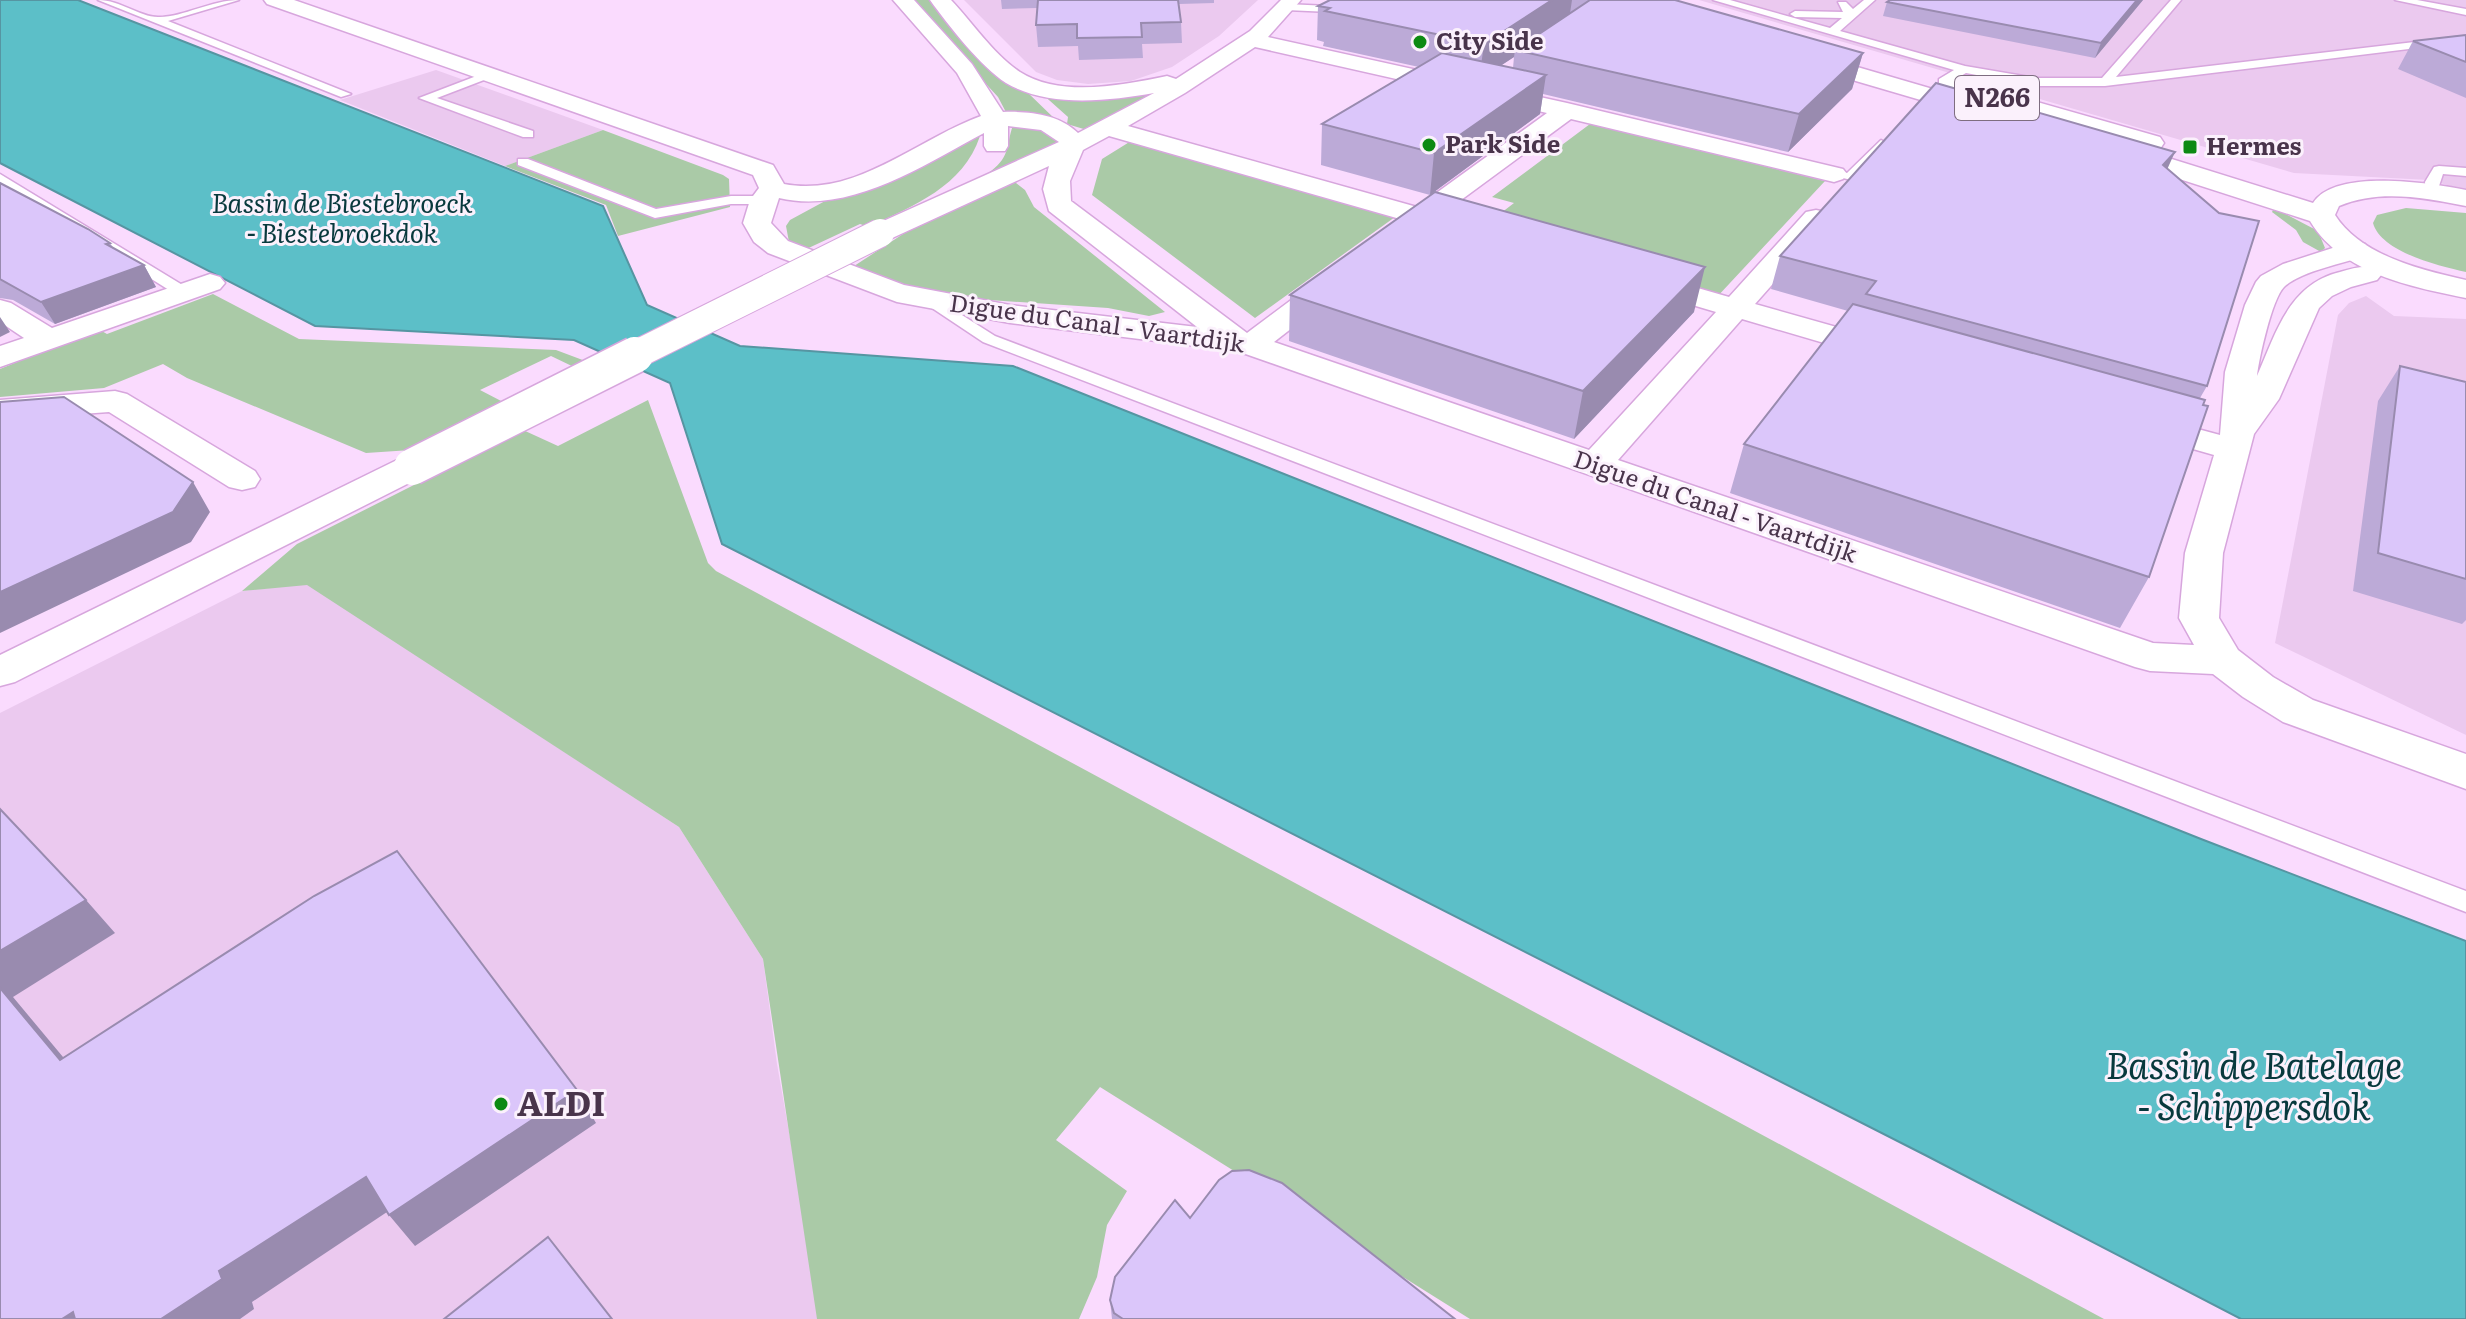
<svg xmlns="http://www.w3.org/2000/svg" width="2466" height="1319" font-family="Literata,serif">
  <style>
    .built { fill: #ebc9ef }
    .green { fill: #aacaa7 }
    .water { fill: #5cbfc8; stroke: #5695a2; stroke-width: 2 }
    .lines { fill: none; stroke-linecap: round; stroke-linejoin: round }
    .lane-casing { stroke: #d7a6dd; stroke-width: 3 }
    .street-casing { stroke: #d7a6dd; stroke-width: 3 }
    .primary-casing { stroke: #d7a6dd; stroke-width: 3 }
    .lane { fill: #fff; fill-rule: evenodd }
    .street { fill: #fff; fill-rule: evenodd }
    .primary { fill: #fff; fill-rule: evenodd }
    .street-bridge-far1-casing { stroke: #d7a6dd; stroke-width: 30; stroke-linecap: butt }
    .street-bridge-casing { stroke: #d7a6dd; stroke-width: 39; stroke-linecap: butt }
    .street-bridge-far1 { stroke: #fff; stroke-width: 28 }
    .street-bridge { stroke: #fff; stroke-width: 36 }
    .wall { fill: #bcaad7; fill-rule: evenodd }
    .shaded-wall { fill: #998baf }
    .building { fill: #dbc6fa; stroke: #998baf; stroke-width: 2 }
    .poi-dot { fill: #0d8a13; stroke: #fbf1fc; stroke-width: 3 }
    .labels { text-anchor: middle; stroke-width: 6; stroke-linejoin: round; paint-order: stroke }
    .far-poi-label { font-size: 24px; font-weight: bold; fill: #49344b; stroke: #fbf1fc; text-anchor: start }
    .far-street-label { font-size: 24px; fill: #49344b; stroke: #fbf1fc }
    .shield { fill: #fbf1fc; stroke: #7e6d80; stroke-width: 2 }
    .shield-label { font-size: 26px; font-weight: bold; fill: #49344b }
    .far-water-label { font-size: 26px; font-style: italic; fill: #08393d; stroke: #fbf1fc }
    .near-poi-label { font-size: 34px; font-weight: bold; fill: #49344b; stroke: #fbf1fc; text-anchor: start }
    .near-water-label { font-size: 36px; font-style: italic; fill: #08393d; stroke: #fbf1fc }
  </style>
  <rect width="100%" height="100%" fill="#fadbfe"/>
  <!-- built -->
  <path class="built" d="M964,0H1258L1219,36L1172,67L1131,81L1088,84L1057,80L1036,72Z
    M1699,0H2466V190L2429,180L2294,173Z
    M436,70L603,130L505,166L340,100Z
    M2366,296L2394,316L2466,319V735L2275,643L2338,315L2349,303Z
    M307,584L679,827L763,959L777,1064L822,1319H0V713L242,591Z"/>
  <!-- green -->
  <path class="green" d="M909,0H932L1057,121L1008,116L998,97Z
    M1159,91L1087,130L1067,124L1068,117L1040,92L1103,99Z
    M1590,124L1825,181L1716,298L1479,230L1514,203L1492,197Z
    M1013,125L1038,127L1055,137L1057,144L989,175L987,174C1011,157 1005,149 1013,125Z
    M603,130L723,175L729,179L730,207L618,236L606,205L505,166Z
    M980,136C963,187 914,205 869,227L860,224L800,252L789,242L786,226L790,220L838,194Z
    M1131,141L1395,217L1255,318L1092,195L1102,159Z
    M1012,180L1025,190L1034,207L1165,312L1149,316L1108,308L975,299L906,289L848,270L926,219Z
    M2274,208L2318,231L2325,248L2321,252L2303,242L2296,230L2272,212Z
    M2406,208L2466,213V272C2439,266 2381,252 2373,223L2377,215Z
    M213,294L299,339L556,350L588,362L576,368L551,356L480,390L505,403L411,450L366,453L187,378L163,364L104,388L0,397V369L98,329L107,334Z
    M648,400L708,563L716,571L2104,1319H1470L1100,1087L1056,1140L1127,1191L1107,1225L1097,1277L1079,1319H817L763,959L679,827L307,585L242,591L297,544L523,430L558,446Z"/>
  <!-- water -->
  <path class="water" d="M0,0H78L603,206L647,305L740,346L1013,366L2201,839L2466,941V1319H2241L1925,1155L722,544L670,383L574,340L315,326L0,163Z"/>
  <g class="lines">
    <!-- lane casing -->
    <g class="lane-casing">
      <path id="lane" d="M98,0C121,0 139,17 158,17C181,18 211,0 239,0L168,21L351,94L341,97Z
        M1343,0H1357L1330,12L1286,10L1281,7L1286,4L1329,6Z
        M1713,0H1730L1830,28L1842,18L1795,17L1790,14L1795,11L1843,12L1838,2H1846L1853,9L1864,0H1875L1840,31L1965,66L2036,78H2102L2171,0H2181L2116,77L2466,36V42L2105,86H2036L1966,73L1943,86L1939,85V79L1954,70Z
        M2395,0H2417L2466,9V15Z
        M487,72L497,75L437,98L533,131V137H523L419,98Z
        M1881,140L1888,144L1855,181L1827,174L1834,170L1847,173Z
        M518,159H528L656,209L731,196H763L770,200L763,204H731L655,218L518,165Z
        M2439,166L2466,168V176L2443,174L2436,195H2426L2425,182L2434,167Z
        M0,174L189,289L191,292L189,295H177L0,184Z
        M932,296L995,336L2466,891V912L983,342L926,304L924,301Z"/>
    </g>
    <!-- street casing -->
    <g class="street-casing">
      <path id="street" d="M264,0H294L773,165L784,184C856,198 917,139 981,116L957,73L893,0H914L972,64L1003,112C1029,111 1059,114 1078,133L1154,93C1108,101 1048,108 1006,83C981,67 948,25 930,0H951C973,23 993,54 1020,72C1061,98 1123,85 1167,76L1176,79L1250,31L1281,0H1301L1268,37L1567,103L1843,169L1847,174L1843,179L1834,182L1571,119L1442,214L1473,222L1477,228L1473,234L1463,236L1425,226C1415,234 1408,237 1395,234L1391,228L1400,219L1109,136L1083,150L1070,181L1071,201L1247,333L1326,274L1336,271L1346,274L1351,280L1346,286L1274,342L1589,450L1716,312L1632,287L1627,281L1632,275L1642,272L1729,297L1806,212L1816,210L1826,212L1830,218L1826,224L1755,304L1893,343L1898,350L1893,357L1882,360L1742,319L1618,460L2153,643L2194,645L2179,618L2185,553L2214,455L2130,431L2125,424L2130,417L2142,414L2220,435L2225,372L2245,305L2256,282L2261,276L2283,264L2345,244L2355,241L2365,244L2369,250L2365,256C2344,263 2299,272 2284,287C2272,299 2259,358 2257,376C2276,333 2289,284 2340,272C2353,268 2364,265 2377,268L2382,274L2377,280L2351,287L2332,296L2319,308L2279,399L2254,434L2223,553L2219,618L2238,650L2273,677L2313,700L2466,754V789L2283,722L2243,697L2213,674L2150,671L2135,667L1237,351L1010,323L897,302L768,253L754,242L743,223L750,200L759,188L753,175L267,4ZM1255,47L1547,113L1417,207L1128,126L1185,93ZM1008,126L1041,130L1059,142L870,227L866,233L870,239L880,241L890,239L1049,166L1043,189L1049,211L1197,327L1010,305L904,285L788,241L771,223L779,198C850,215 924,165 984,133V146L987,151H1005L1008,146Z
        M210,274L220,277L225,283L220,289L0,367V346L24,338L0,322V300L11,303L52,328Z
        M115,391L127,394L255,471L260,479L255,487L242,490L229,487L109,412L0,420V400Z
        M412,456L425,459L430,467L425,475L15,682L0,686V655L399,459Z"/>
    </g>
    <!-- primary casing -->
    <g class="primary-casing">
      <path id="primary" d="M1799,50L1991,106L1994,111L1991,116L1982,118L1791,62L1787,57L1791,52Z
        M1956,79L2160,137L2164,143L2160,149L2151,151L1947,91L1944,86L1947,81Z
        M2114,141L2313,203C2335,168 2431,183 2466,190V206C2424,198 2380,189 2339,206L2335,215C2361,256 2422,270 2466,280V298C2411,287 2341,273 2310,221L2105,155L2101,149L2105,143Z"/>
    </g>
    <!-- lane -->
    <use href="#lane" class="lane"/>
    <!-- street -->
    <use href="#street" class="street"/>
    <!-- primary -->
    <use href="#primary" class="primary"/>
    <!-- street-bridge-far1 casing -->
    <g class="street-bridge-far1-casing">
      <path id="street-bridge-far1" d="M631,357L880,233"/>
    </g>
    <!-- street-bridge casing -->
    <g class="street-bridge-casing">
      <path id="street-bridge" d="M412,467L635,355"/>
    </g>
    <!-- street-bridge-far1 -->
    <use href="#street-bridge-far1" class="street-bridge-far1"/>
    <!-- street-bridge -->
    <use href="#street-bridge" class="street-bridge"/>
  </g>
  <!-- wall -->
  <path class="wall" d="M1001,0H1214V3L1179,4L1181,22L1182,43L1142,44L1143,58L1079,60L1078,46L1038,47L1036,25L1037,8L1002,9Z
    M1330,0H1675L1863,53L1852,89L1788,152L1543,94L1540,114L1430,195L1321,165L1322,124L1419,67L1323,46L1324,42L1317,40L1318,6ZM1514,57L1513,68L1500,66Z
    M2143,0L2095,58L1883,16L1887,2Z
    M2466,35V98L2398,69L2413,41Z
    M2168,169L2207,386L2200,398L2149,577L2120,628L1730,493L1744,444L1848,311L1771,289L1780,256Z
    M0,183L110,243L114,249L144,265L156,287L55,324L13,300L0,298Z
    M1290,295L1694,312L1574,439L1289,341Z
    M2400,366L2466,382V620L2462,624L2353,591L2378,401Z
    M1190,1218L1455,1319H1112L1110,1300Z"/>
  <!-- shaded-wall -->
  <path class="shaded-wall" d="M1552,0H1572L1569,20L1515,50L1514,57L1479,80L1484,44Z
    M2137,0H2143L2095,58L2101,43Z
    M1863,53L1852,89L1788,152L1799,114Z
    M1546,75L1540,114L1430,195L1434,153Z
    M2175,152L2161,183L2163,165Z
    M144,265L156,287L55,324L41,302Z
    M1705,267L1694,312L1574,439L1583,391Z
    M0,317L10,332L0,337Z
    M193,482L210,512L191,542L0,633V592Z
    M86,900L115,933L13,997L93,1093L60,1060L0,988V951Z
    M577,1090L596,1123L415,1246L389,1215Z
    M366,1177L393,1208L252,1302L254,1309L240,1319H161L219,1271Z
    M73,1312L82,1319H62Z"/>
  <!-- building -->
  <path class="building" d="M1038,0H1178L1181,22L1141,23L1142,37L1077,38V24L1036,25Z
    M1330,0H1552L1484,44L1325,11L1330,8L1318,6Z
    M1590,0H1675L1863,53L1799,114L1515,50Z
    M1890,0H2137L2101,43L1887,2Z
    M2466,35V62L2413,41Z
    M1442,53L1546,75L1434,153L1322,124Z
    M1936,83L2175,152L2163,165L2219,213L2259,221L2207,386L1866,294L1876,281L1780,256Z
    M0,183L88,229L110,243L106,244L144,265L41,302L0,279Z
    M1435,192L1705,267L1583,391L1290,295Z
    M1853,304L2205,400L2203,405L2208,406L2149,577L1744,444Z
    M2400,366L2466,382V579L2378,553Z
    M64,397L193,482L173,512L0,592V402Z
    M0,809L86,900L0,951Z
    M397,851L577,1090L389,1215L366,1177L219,1271L222,1279L161,1319H75L73,1312L62,1319H0V988L60,1060L314,896Z
    M1249,1170L1282,1183L1455,1319H1123L1114,1313L1110,1300L1115,1277L1175,1200L1190,1218L1219,1180L1232,1171Z
    M548,1237L612,1319H444Z"/>
  <!-- markers -->
  <g class="poi-dot">
    <circle cx="1420" cy="42" r="8"/>
    <circle cx="1429" cy="145" r="8"/>
    <rect x="2182" y="139" width="16" height="16" rx="4"/>
    <circle cx="501" cy="1104" r="8"/>
  </g>
  <g class="labels">
    <!-- far-poi labels -->
    <g class="far-poi-label">
      <text x="1436" y="50">City Side</text>
      <text x="1445" y="153">Park Side</text>
      <text x="2206" y="155">Hermes</text>
    </g>
    <!-- far-street labels -->
    <g class="far-street-label">
      <text transform="translate(1097 324) rotate(8)" y="8">Digue du Canal - Vaartdijk</text>
      <text transform="translate(1715 507) rotate(19)" y="8">Digue du Canal - Vaartdijk</text>
    </g>
    <!-- shield labels -->
    <rect class="shield" x="1955" y="76" width="84" height="44" rx="6"/>
    <g class="shield-label">
      <text x="1997" y="107">N266</text>
    </g>
    <!-- far-water labels -->
    <g class="far-water-label">
      <text x="342" y="213">Bassin de Biestebroeck<tspan x="342" dy="30">- Biestebroekdok</tspan></text>
    </g>
    <!-- near-poi labels -->
    <g class="near-poi-label">
      <text x="517" y="1116">ALDI</text>
    </g>
    <!-- near-water labels -->
    <g class="near-water-label">
      <text x="2254" y="1079">Bassin de Batelage<tspan x="2254" dy="41">- Schippersdok</tspan></text>
    </g>
  </g>
</svg>
